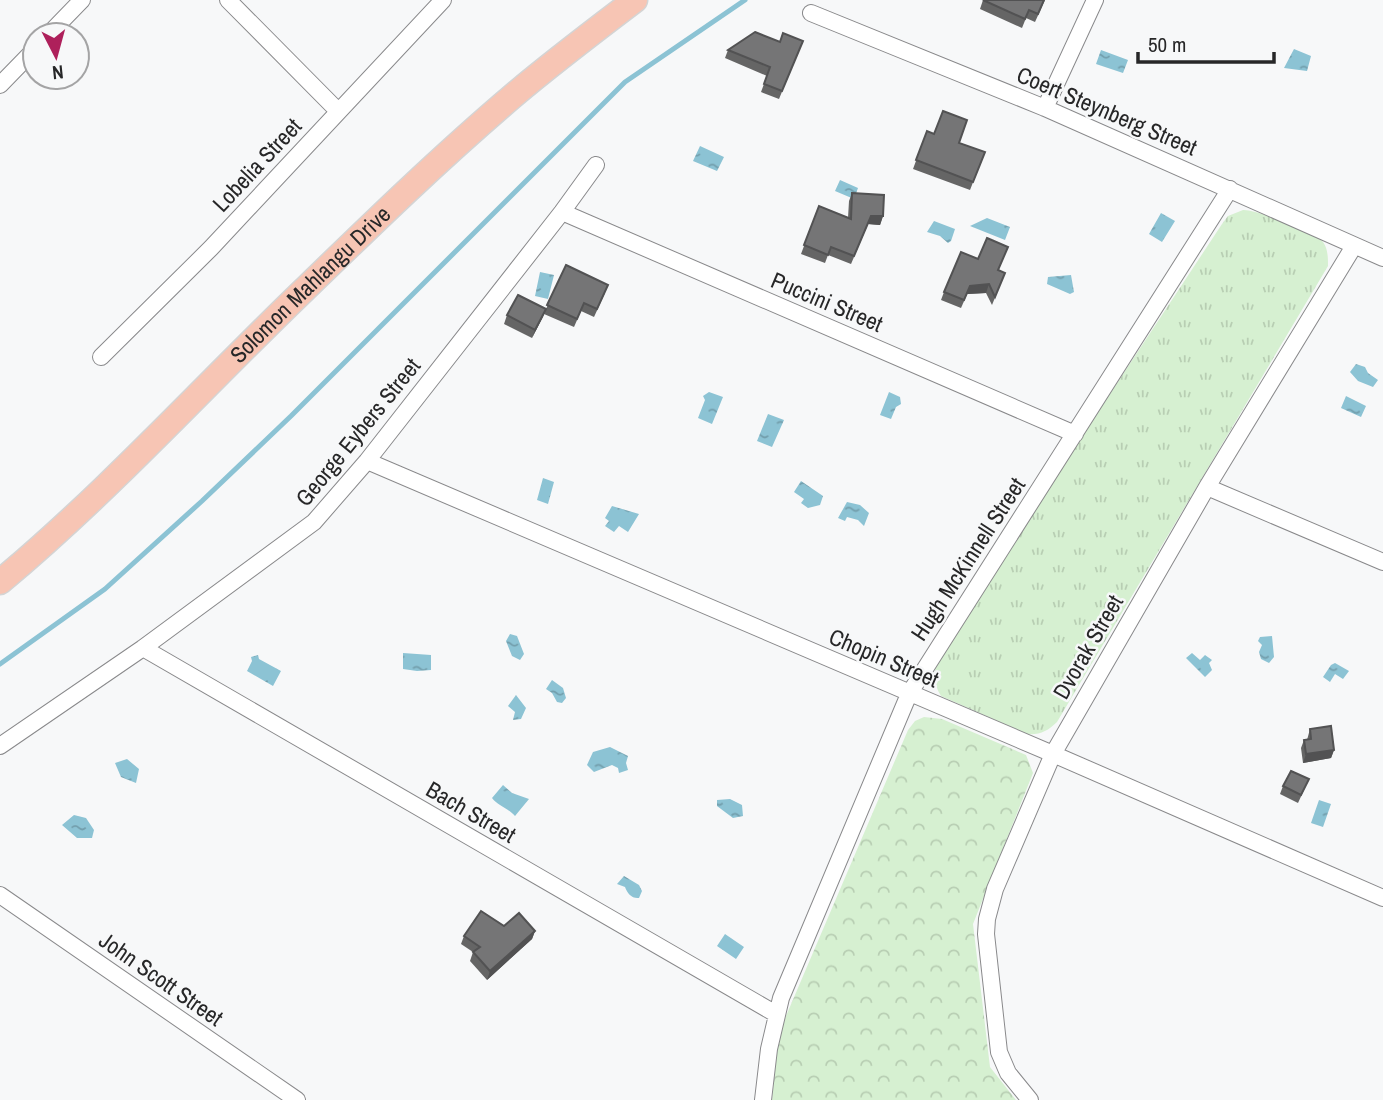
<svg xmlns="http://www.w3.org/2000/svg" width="1383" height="1100" font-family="'Archivo Narrow',sans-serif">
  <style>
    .grass { fill: url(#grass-tufts) }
    .park { fill: url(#park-crowns) }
    .water { fill: url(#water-ripples) }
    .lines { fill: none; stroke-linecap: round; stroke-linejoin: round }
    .stream { stroke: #8cc3d4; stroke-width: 5 }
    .minor-casing { stroke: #89898b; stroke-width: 18 }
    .primary-casing { stroke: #d4d4d4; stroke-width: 27 }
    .minor { stroke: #fff; stroke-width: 16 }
    .primary { stroke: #f7c5b4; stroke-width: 24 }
    .wall { fill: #656565 }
    .shaded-wall { fill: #525253 }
    .building { fill: #757576; stroke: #525253; stroke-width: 2 }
    .labels { text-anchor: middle; stroke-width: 5; stroke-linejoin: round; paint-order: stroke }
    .street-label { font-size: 23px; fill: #272728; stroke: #f7f8f9 }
  </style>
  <defs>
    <pattern id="grass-tufts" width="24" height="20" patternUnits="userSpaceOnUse" patternTransform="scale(1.75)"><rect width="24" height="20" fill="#d6f0d1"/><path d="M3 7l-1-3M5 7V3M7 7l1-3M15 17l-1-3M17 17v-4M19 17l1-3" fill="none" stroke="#b8ceb3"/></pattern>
    <pattern id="park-crowns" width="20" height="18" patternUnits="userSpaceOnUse" patternTransform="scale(1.75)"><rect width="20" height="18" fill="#d6f0d1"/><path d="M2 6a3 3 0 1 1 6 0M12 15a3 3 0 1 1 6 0" fill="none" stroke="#b8ceb3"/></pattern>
    <pattern id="water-ripples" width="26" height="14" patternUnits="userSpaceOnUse" patternTransform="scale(1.75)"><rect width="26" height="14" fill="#8cc3d4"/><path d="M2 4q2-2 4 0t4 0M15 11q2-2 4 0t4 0" fill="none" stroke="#729eac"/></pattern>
  </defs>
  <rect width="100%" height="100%" fill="#f7f8f9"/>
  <!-- grass -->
  <path class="grass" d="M1243,210C1255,209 1311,231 1321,240C1328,246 1328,257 1328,266L1057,722C1048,731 1040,735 1027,734L941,696C934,684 932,674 938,662L1067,459L1222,224L1228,216Z"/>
  <!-- park -->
  <path class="park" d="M924,717L942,719L1026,755L1033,773L973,924L990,1067L1016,1100H772L778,1040L786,1016L908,730L915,721Z"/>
  <!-- water -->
  <path class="water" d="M1294,49L1311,56L1307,71L1284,68Z
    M1101,50L1128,60L1123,73L1096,64Z
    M700,146L724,157L717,171L693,161Z
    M840,180L858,188L854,199L835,191Z
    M1161,213L1175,221L1162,242L1149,234Z
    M987,218L1010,227L1005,240L970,226Z
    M934,221L955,229L951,241L948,243L940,236L927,232Z
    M540,272L554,275L548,299L535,296Z
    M1071,275L1074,292L1070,294L1047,284L1048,277Z
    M1356,364L1365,367L1368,373L1378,380L1373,387L1358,381L1350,372Z
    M709,392L723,397L712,424L698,418L705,400L703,396Z
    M889,392L900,397L901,404L896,407L891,419L880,415Z
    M1346,396L1366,406L1361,417L1341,408Z
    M768,414L784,420L772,447L757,441Z
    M543,478L554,482L548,504L537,500Z
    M801,481L823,496L820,505L808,508L801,503L804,499L794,492Z
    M847,502L860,505L869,513L864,526L858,520L847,517L845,521L838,518Z
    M612,506L639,514L628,532L619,526L614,532L605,526L609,521L605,518Z
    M510,634L517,636L524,654L520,660L512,656L506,641Z
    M1272,636L1274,657L1269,663L1261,659L1259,652L1262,645L1258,641L1260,637Z
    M403,653L431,655V670L417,671L403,669Z
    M1192,653L1200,660L1205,655L1212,660L1209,663L1212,670L1205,677L1186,658Z
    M258,655L259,659L281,671L273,686L247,671L252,661L251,657Z
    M1335,663L1349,671L1343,679L1335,674L1330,682L1323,677L1331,665Z
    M552,680L563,688L566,698L562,703L557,702L552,693L546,689Z
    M516,695L526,708L521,719L513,720L515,712L508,706Z
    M610,747L628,756L626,763L628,770L619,773L618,768L612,765L594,772L587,765L593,752Z
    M127,759L139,769L136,783L121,777L115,763Z
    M503,785L512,793L529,799L515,816C508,808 498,806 492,798Z
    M730,799L742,805L743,816L733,818L717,806V800Z
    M1319,800L1331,804L1323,827L1311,823Z
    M74,815L86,818L94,830L92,838H77L62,825Z
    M624,876L639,885L642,891L639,898C632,899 627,893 625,887L617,884Z
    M725,934L744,947L736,959L717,946Z"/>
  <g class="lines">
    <!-- stream -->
    <path class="stream" d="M0,664L105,589L202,501L291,416L625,82L745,0"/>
    <!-- minor casing -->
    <g class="minor-casing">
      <path id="minor" d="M228,0L338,111
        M811,13L1045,108L1383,258
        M48,35L82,0
        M0,85L35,49
        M1045,108L1095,0
        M562,212L1075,434
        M101,357L211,248L443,0
        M367,461L1053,754L1383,898
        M1207,487L1383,562
        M143,648L776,1014
        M0,746L143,648L314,522L367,461L562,212L596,165
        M0,895L297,1100
        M763,1100L769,1049L781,998L909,694L1230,189
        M1030,1100L1008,1073L999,1052L986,934L987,919L995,889L1053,754L1207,487L1354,246"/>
    </g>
    <!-- primary casing -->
    <g class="primary-casing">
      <g id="primary">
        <path id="s1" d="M0,582C109,491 203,387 305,289C373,223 442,156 514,95C553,62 594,31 635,0"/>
      </g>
    </g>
    <!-- minor -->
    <use href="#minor" class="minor"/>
    <!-- primary -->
    <use href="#primary" class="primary"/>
  </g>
  <!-- wall -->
  <path class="wall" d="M983,0H1045L1035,22L1026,18L1022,28L980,9Z
    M803,41L779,99L761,92L767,76L725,58L728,50L780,42Z
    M927,131L985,152L970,190L913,169Z
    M852,193L883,216L880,225L868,224L851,264L828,255L825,263L801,254L819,206L848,218L849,201Z
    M566,265L605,293L594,317L581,311L574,327L544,314L532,338L504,324L507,315L546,309Z
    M998,270L1005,273L992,305L986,293L967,294L961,308L941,300L944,292Z
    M1310,729L1334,750L1331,758L1303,763L1301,748L1304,740H1307Z
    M1309,779L1298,803L1280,794L1283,786Z
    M504,926L535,931L532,939L487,980L470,961L473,952L461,944L464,936Z"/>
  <!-- shaded-wall -->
  <path class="shaded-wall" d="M871,216H883L880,225L868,224L851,264Z
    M989,284L986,293L967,294L961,308L970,286Z
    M546,309L543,317L532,338L535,330Z
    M1334,750L1331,758L1303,763L1306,754Z
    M535,931L532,939L487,980L490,971Z"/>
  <!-- building -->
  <path class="building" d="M983,0H1044L1038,14L1029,10L1025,19Z
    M755,32L780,42L783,33L803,41L782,91L764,84L770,67L728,50Z
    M943,111L967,120L959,143L985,152L973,182L916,160L927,131L934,134Z
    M852,193L884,195L883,216H871L854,256L831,247L828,255L804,245L819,206L851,219Z
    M987,238L1008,247L998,270L1005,273L995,297L989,284L970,286L964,300L944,292L961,252L978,259Z
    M566,265L608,285L597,309L584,303L577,319L547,305Z
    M518,295L546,309L535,330L507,315Z
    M1331,726L1334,750L1306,754L1304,740L1311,739L1310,729Z
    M1291,771L1309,779L1301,795L1283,786Z
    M481,911L504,926L519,913L535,931L490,971L473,952L480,947L464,936Z"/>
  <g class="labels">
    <!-- street labels -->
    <g class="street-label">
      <text transform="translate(1107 111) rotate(23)" y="8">Coert Steynberg Street</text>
      <text transform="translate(257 165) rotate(-47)" y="8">Lobelia Street</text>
      <text dy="8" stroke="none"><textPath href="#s1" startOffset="430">Solomon Mahlangu Drive</textPath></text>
      <text transform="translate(827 302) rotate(23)" y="8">Puccini Street</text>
      <text transform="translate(358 432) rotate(-51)" y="8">George Eybers Street</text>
      <text transform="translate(968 559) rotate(-57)" y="8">Hugh McKinnell Street</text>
      <text transform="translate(1088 647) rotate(-60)" y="8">Dvorak Street</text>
      <text transform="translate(884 658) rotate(23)" y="8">Chopin Street</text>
      <text transform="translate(471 812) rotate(30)" y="8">Bach Street</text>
      <text transform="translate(161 979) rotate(35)" y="8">John Scott Street</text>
    </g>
  </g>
  <!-- north arrow -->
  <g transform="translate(56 56) rotate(174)"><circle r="33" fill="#f7f8f9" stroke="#a4a4a5" stroke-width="2"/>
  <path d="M0-5L12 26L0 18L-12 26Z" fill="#ae205b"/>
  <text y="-10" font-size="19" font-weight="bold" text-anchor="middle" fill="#272728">N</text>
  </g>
  <!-- scale -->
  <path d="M1138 52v10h136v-10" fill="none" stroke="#272728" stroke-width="3.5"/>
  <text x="1148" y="52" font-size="21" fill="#272728" stroke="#f7f8f9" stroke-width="5" paint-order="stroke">50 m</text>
</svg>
